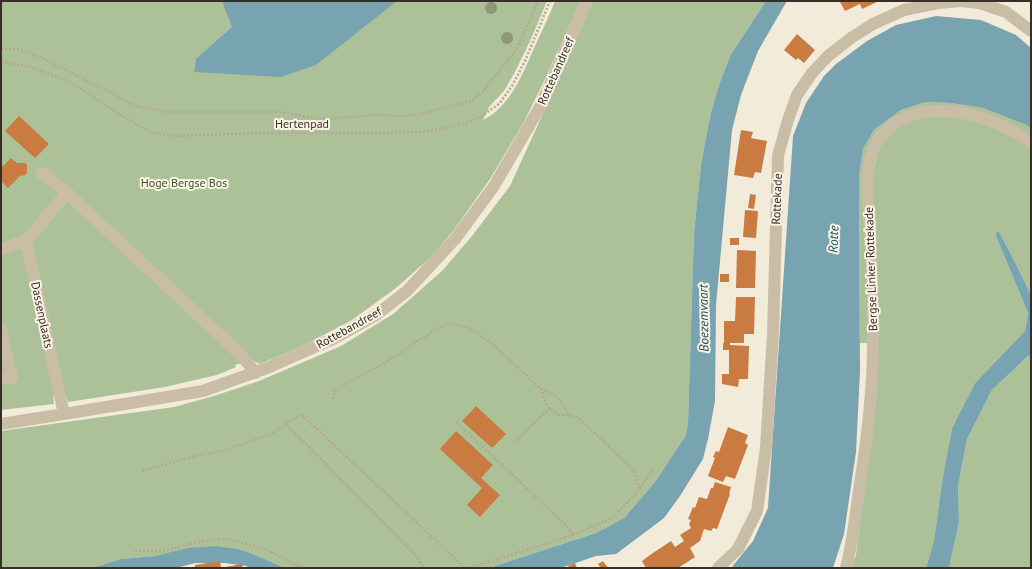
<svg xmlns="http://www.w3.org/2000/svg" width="1032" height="569" font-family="'PT Sans',sans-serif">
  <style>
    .green { fill: #adc199 }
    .water { fill: #78a3b0 }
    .building { fill: #c97b41 }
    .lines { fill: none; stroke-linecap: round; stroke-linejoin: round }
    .path { stroke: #b6a790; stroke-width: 2.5; stroke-dasharray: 2 2; stroke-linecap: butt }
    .minor { stroke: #cabda5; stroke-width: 12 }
    .tree { fill: #8e9879 }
    .labels { text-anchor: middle; stroke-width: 4; stroke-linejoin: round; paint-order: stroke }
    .street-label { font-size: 12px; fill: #362e27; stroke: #faf4e6 }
    .park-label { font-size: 12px; fill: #3d552a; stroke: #faf4e6 }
    .water-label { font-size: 13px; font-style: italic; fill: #1b4958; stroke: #faf4e6 }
  </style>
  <rect width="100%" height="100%" fill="#f2ebda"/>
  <!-- green -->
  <path class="green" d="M1,1H547L531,39L515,72L504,91L489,107L483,120C511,106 523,73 535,46C542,31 549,16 555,1H581L546,77L524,122L490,179L454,230L432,256L396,288L352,320L305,345L260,364L255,362L253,360L235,365L236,367L217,375L165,387L68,402L66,395L53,396L54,404L1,410Z
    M592,1H766L731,54L720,82L711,112L701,164L694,233L688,422L686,435L655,482L624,518L596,533L489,568H284L265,559L239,549L217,546L155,556L121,559L92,568H1V431L174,407L214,396L259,381L341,346L393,314L442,271L472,236L510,186L546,107Z
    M926,102L951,103L983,108L1026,125L1031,128V139L929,109L872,143L869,343H860L859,177L863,149L874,130L901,110Z
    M954,114L981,119L1031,147V295L1015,262L999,232L996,236L1028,313L1025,331L975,383L952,428L942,482L934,542L926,568H851L856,555L861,515L867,472L872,178L879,147L894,128L918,116Z
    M1031,354V568H949L959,522L958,486L967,439L992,390L1028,356Z"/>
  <!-- water -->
  <path class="water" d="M222,1H397L316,65L281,77L194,72L196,59L232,27Z
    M766,1H787L758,51L741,95L732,130L716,305L715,401L708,439L703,459L680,496L664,518L616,554L596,556L561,568H489L596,533L624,518L655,482L686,435L688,422L694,233L701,164L711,112L720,82L731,54Z
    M936,16L981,20L1016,35L1031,48V128L1026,125L983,108L951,103L926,102L901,110L874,130L863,149L859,177L860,371L856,452L844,534L833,568H731L753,541L768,508L793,136L806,103L824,76L836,64L867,41L896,25Z
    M997,232H999L1015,262L1031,295V354L1028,356L992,390L967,439L958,486L959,522L949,568H926L934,541L942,482L952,428L975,383L1025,331L1028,313L996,236Z
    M217,546L239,549L265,559L284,568H249L246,566L225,563H195L176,568H92L121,559L155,556L188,548Z"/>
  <!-- building -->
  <path class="building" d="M840,1H879L862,9L860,4L845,11L840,2Z
    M797,34L815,50L804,63L798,58L796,60L784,50Z
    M19,116L49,144L35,158L5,131Z
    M741,130L753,132L751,138L767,141L761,173L755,172L753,178L734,175Z
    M11,158L17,163H25L27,165V173L25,175L20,176L8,188L1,181V164L3,166Z
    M750,194L756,195L754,209L748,208Z
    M745,210L758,211L756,238L743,237Z
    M730,238H739V245H730Z
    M737,250L756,251L755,288H736Z
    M720,274H729V282H720Z
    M736,297H755L754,334H744V343H730V345L749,346L748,379H739L738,387L722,384V374H729V350H723V343H724V321H735Z
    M476,406L506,434L492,448L462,421Z
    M728,427L748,435L745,443L748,445L735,479L726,476L723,482L708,476L715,458L713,457L716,451L719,452Z
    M456,431L493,465L481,478L500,495L480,517L467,505L482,488L440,449Z
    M715,482L731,487L729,494H730L717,529L713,528L711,531L704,529L700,541L690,548L695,557L678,568H646L642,561L650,555L671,541L675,547L684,541L680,535L691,528L689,524L691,520L688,519L693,507L695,508L699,497L707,499L711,488H713Z
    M220,561L221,568H195V565Z
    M603,561L608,568H601L598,564Z
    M575,563L577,568H569L568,566Z
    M242,564L243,568H225V567Z"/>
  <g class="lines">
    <!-- path -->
    <path class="path" d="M1,49H17L38,56L139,107L167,112H280L319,119L378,115L406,116L425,113L471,101L481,94L518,47L538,1
      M1,62L31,67L70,82L129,120L150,132L174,136L258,133H373L419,132L447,128L468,122L480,117L499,104L512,86L525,61L550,1
      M333,399L336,389L386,362L436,329L450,323L469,328L490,342L542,390C555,392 564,403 568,415C565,415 561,415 558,414C548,410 543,399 542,390
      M568,415L579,418L634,471L639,488
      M456,422L569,528L573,535
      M286,424L414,553L424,568
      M514,443L550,408
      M142,471L195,456L225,450L269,435L301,414L465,568
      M135,551H163L202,541L228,539L265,549L303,568
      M469,568L573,535L612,518L633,497L654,469"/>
    <!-- minor -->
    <path class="minor" d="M42,173L67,193L239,353L256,373
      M26,241L67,193
      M1,249L26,241L64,414
      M1,329L12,378L1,379
      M1,424L64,414L203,391L267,368L333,339L376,315L407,291L456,238L494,186L540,107L587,1
      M718,568L738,549L757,511L766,448L773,333L778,156L788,120L797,95L812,73L828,56L851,38L873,24L904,10L938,3L961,1L980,3L1006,12L1031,31
      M846,568C852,545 855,520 858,497C867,440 874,385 873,328C873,296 872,264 870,232C869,203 862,172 875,145C879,135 888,128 897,122C938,97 995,118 1031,142"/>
  </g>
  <!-- trees -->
  <g class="tree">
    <circle cx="491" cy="8" r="6"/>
    <circle cx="507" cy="38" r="6"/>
  </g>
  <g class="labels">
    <!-- street labels -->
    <g class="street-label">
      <text transform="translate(556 71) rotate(-66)" y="4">Rottebandreef</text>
      <text x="302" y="128">Hertenpad</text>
      <text transform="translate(777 199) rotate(-88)" y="4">Rottekade</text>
      <text transform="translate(871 269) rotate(-92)" y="4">Bergse Linker Rottekade</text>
      <text transform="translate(42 315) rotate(78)" y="4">Dassenplaats</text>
      <text transform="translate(349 328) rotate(-29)" y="4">Rottebandreef</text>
    </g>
    <!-- park labels -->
    <g class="park-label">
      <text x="184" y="187">Hoge Bergse Bos</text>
    </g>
    <!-- water labels -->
    <g class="water-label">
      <text transform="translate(833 239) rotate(-88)" y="5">Rotte</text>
      <text transform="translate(703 318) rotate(-91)" y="5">Boezemvaart</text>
    </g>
  </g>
  <!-- border -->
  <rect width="1032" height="569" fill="none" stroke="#362e27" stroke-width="4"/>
</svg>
